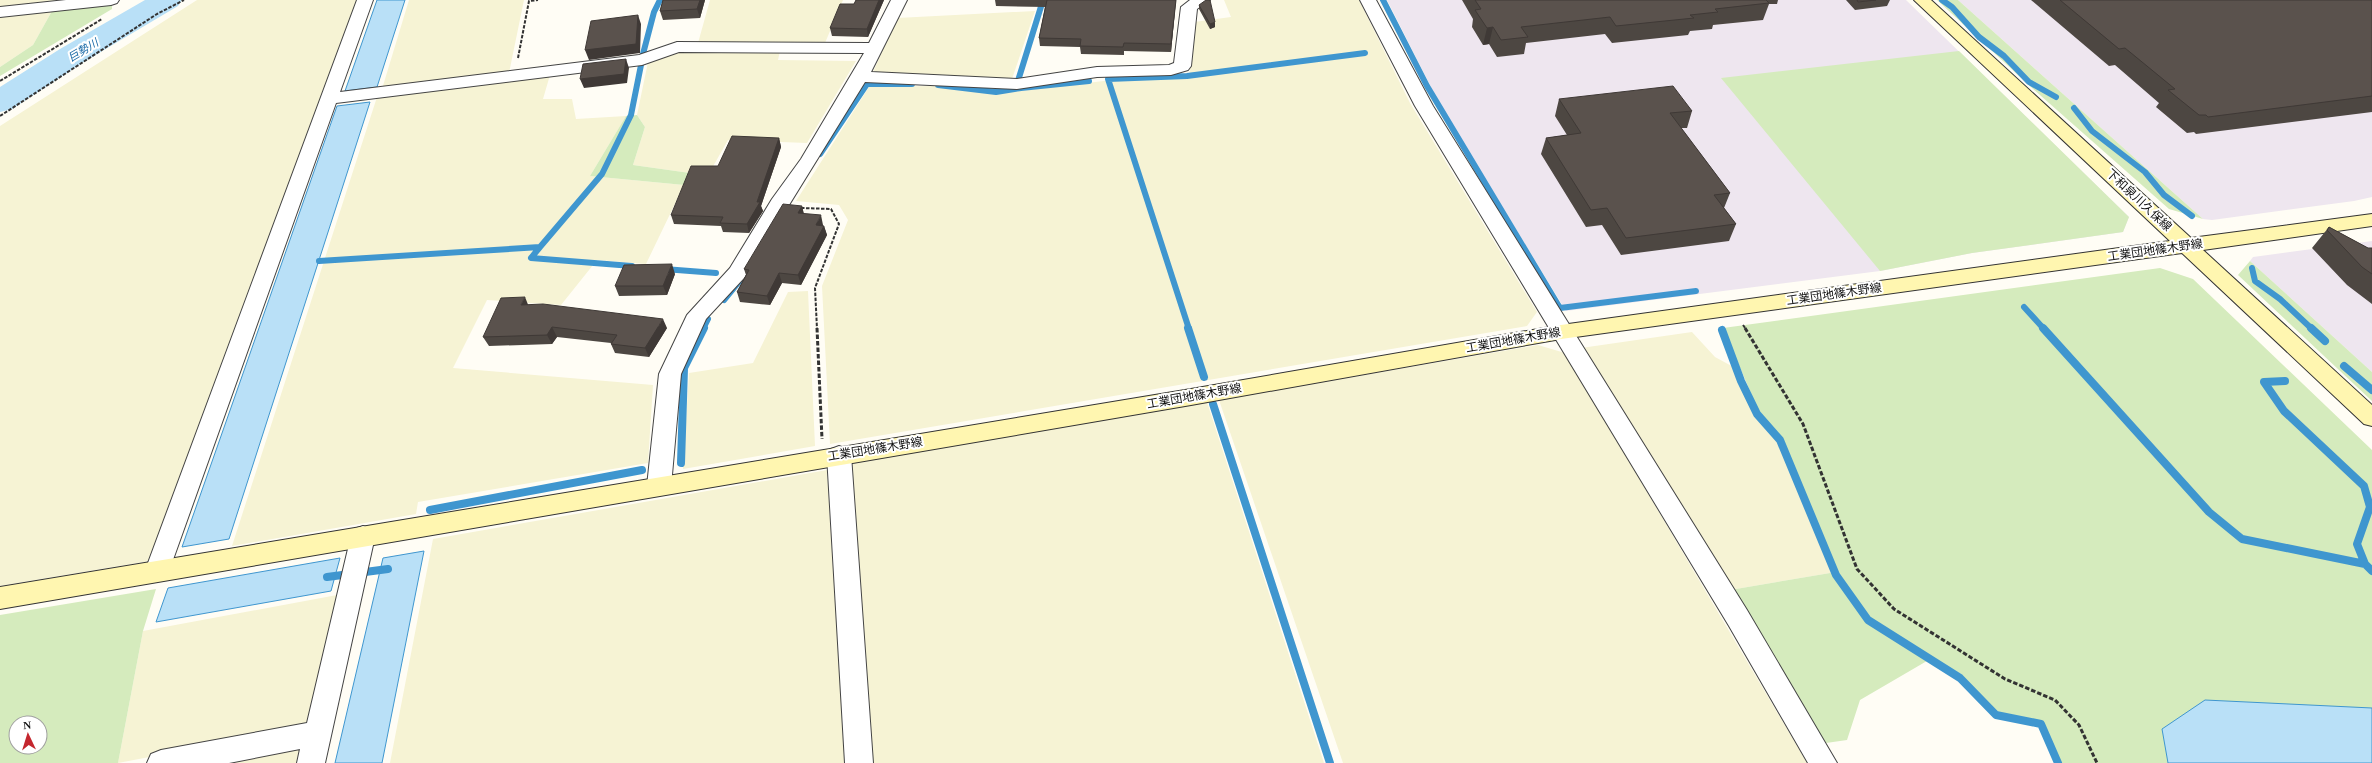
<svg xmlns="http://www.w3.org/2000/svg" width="2372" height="763" font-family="'Times New Roman','Noto Sans JP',serif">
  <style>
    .industrial { fill: #eee6ef }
    .farmland { fill: #f6f3d4 }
    .green { fill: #d5ebbd; fill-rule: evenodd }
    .water { fill: #b9e0f7; stroke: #3f96cf }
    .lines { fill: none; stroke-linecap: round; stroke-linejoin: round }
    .stream-far1 { stroke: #3f96cf; stroke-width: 6 }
    .stream { stroke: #3f96cf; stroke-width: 8 }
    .river { fill: #b9e0f7; fill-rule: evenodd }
    .street-casing { stroke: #444; stroke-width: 2 }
    .secondary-casing { stroke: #333; stroke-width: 2 }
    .path-far1 { stroke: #333; stroke-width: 2; stroke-dasharray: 3.5 1.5; stroke-linecap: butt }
    .path { stroke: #333; stroke-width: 3; stroke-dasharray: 4.5 2; stroke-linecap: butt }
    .street { fill: #fff; fill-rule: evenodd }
    .secondary { fill: #fff6b0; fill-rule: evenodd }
    .wall { fill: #4d4742 }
    .shaded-wall { fill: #3f3936 }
    .building { fill: #5a524d; stroke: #3f3936 }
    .labels { text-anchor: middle; stroke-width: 4; stroke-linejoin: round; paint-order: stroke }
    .far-water-label { font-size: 11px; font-style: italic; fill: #1768a6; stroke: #fff }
    .street-label { font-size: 12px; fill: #111; stroke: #fff }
  </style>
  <rect width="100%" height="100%" fill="#fffdf5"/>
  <!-- industrial -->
  <path class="industrial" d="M1387,0H1906L2129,217L2123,232L1972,253L1880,271L1566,311L1439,103Z
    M1958,0H2372V197L2354,201L2212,220L2203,219Z
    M2372,241V372L2250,261L2253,257Z"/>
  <!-- farmland -->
  <path class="farmland" d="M0,0H71L0,8Z
    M197,0H358L150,561L0,586V126Z
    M409,0H524L509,73L382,89Z
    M710,0H843L825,43H698Z
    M1224,0H1359L1410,103L1537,312L1527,326L830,444L822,286L848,220L839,205L796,201L869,87L933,86L995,94L1112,80L1189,77L1194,22L1231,17Z
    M52,11L33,45L0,67V16Z
    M1035,11L1012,79L873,72L897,18Z
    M677,50L780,51L778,60L856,61L807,143L728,140L711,170L690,173L633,165L645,127L637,115L648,62Z
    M550,75L543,99H572L576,119L626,116L590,176L684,185L646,264L597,260L561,305L487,300L453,368L653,385L648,463L418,502L416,514L232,546L377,97Z
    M808,291L815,446L683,469L689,373L753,363L788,292Z
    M1692,332L1715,357L1739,370L1760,414L1783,439L1836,572L1730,590L1581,348Z
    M1538,345L1565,353L1807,763H1343L1219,400Z
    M1207,402L1324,763H867L846,473L854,463Z
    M827,470L845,763H390L433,539Z
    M337,595L308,727L118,763L143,631Z
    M302,745L298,763H216Z"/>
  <!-- green -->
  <path class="green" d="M1937,0H1958L2203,219L2169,209L2031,87Z
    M112,5V9L0,76V67L33,45L52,11Z
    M1959,51L2129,217L2123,232L1972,253L1880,271L1721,78Z
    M637,115L645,127L633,165L690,173L684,185L590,176L626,116Z
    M2250,261L2372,372V401L2238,275Z
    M2160,268L2193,279L2372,450V763H2060L2042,721L1996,712L1961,674L1932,658L1860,700L1847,740L1826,743L1730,590L1836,572L1783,439L1760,414L1723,328Z
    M156,589L143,631L118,763H0V615ZM16,723H40V747H16Z"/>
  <!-- water -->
  <path class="water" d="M377,0H405L377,87L345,91Z
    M370,102L229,539L182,547L337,106Z
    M424,551L382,763H335L383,558Z
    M340,558L331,591L156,622L168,588Z
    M2205,700L2372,708V763H2168L2162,729Z"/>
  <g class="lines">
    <!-- stream-far1 -->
    <path class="stream-far1" d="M1043,0L1017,84L1021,88L1089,81
      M1383,0L1427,86L1560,308L1696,291
      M1942,0L1952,7L1979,37L2004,56L2029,82L2056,97
      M643,54L654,12L660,0
      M938,85L996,92L1021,88
      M2074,108L2092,131L2145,172L2164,195L2192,216
      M820,154L867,84H912
      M540,247L531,258L632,266
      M319,261L540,247L602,174L631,115L641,65
      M2252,268L2255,281L2280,299L2312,329
      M664,269L716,273
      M724,300L746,273
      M2024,307L2044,329
      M703,329L708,319
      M1189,329L1108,79L1187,76L1365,53"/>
    <!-- stream -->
    <path class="stream" d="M1188,328L1204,377
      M2043,328L2209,512L2242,539L2365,564L2372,571
      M2311,328L2325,341
      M1722,330L1741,381L1757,414L1780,440L1836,575L1868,620L1960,678L1996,715L2041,724L2058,763
      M2344,366L2372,390
      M2285,381L2264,382L2284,411L2364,486L2370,507L2357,544L2365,564
      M1213,404L1330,763
      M681,463L684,368L704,328
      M430,510L642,470
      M327,577L388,569"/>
    <!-- river -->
    <path class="river" d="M145,0H182L178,6L82,63L12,109L0,112V87L60,49Z"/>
    <!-- street casing -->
    <g class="street-casing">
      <path id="street" d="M66,0H119L117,3L111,5L0,17V7Z
        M357,0H373L340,92L639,55L677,42L869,43L891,0H907L871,72L1017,79L1097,67L1169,65L1174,63L1181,7L1190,0H1210L1197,9L1191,66L1188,70L1171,75L1097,77L1017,89L865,82L744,278L706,319L681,374L671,486L667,493L659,495L651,493L647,486L659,374L687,315L730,268L772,199L801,159L864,53L679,52L642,65L336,103L169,571L166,578L157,581L148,578L145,571Z
        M1360,0H1376L1433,106L1747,610L1837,763H1808L1729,626L1415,106Z
        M839,446L847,449L851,455L873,763H845L827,455L831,449Z
        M363,526L372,529L375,536L325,763H297L300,749L229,763H147L151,754L161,750L307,723L351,536L354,529Z"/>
    </g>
    <!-- secondary casing -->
    <g class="secondary-casing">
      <path id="secondary" d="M1914,0H1931L2191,238L2372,214V226L2203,250L2372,405V426L2364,424L2182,253L1561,339L1191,405L0,609V587L1191,389L1561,325L2170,241Z"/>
    </g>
    <!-- path-far1 -->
    <path class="path-far1" d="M518,58L529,1L538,0
      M0,81L102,19
      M0,116L157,14L184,0
      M801,208L831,209L839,224L815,288L817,329
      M1743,325L1746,329"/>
    <!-- path -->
    <path class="path" d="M817,328L822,439
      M1745,328L1803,424L1857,569L1894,609L2005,679L2055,700L2079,725L2097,763"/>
    <!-- street -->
    <use href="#street" class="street"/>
    <!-- secondary -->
    <use href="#secondary" class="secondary"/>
  </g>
  <!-- wall -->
  <path class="wall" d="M663,0H705L700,18L663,20L660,11Z
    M856,0H884L868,37L832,36L830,28L854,4Z
    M995,0H1176L1171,52L1124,51V55L1081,54L1080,47L1040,46L1039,38L1045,7L996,6Z
    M1462,0H1778L1777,4H1769L1763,20L1713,25L1712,29L1690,31L1688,35L1612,43L1605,34L1526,43L1524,54L1497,57L1489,44L1483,45L1472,27L1473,19Z
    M1846,0H1890L1887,6L1855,10Z
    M2031,0H2372V112L2196,134L2194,132L2187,133L2156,107L2159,103L2115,65L2109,66Z
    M1199,5L1215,27L1210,29L1199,9Z
    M1559,99L1692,111L1687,128H1681L1730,193L1724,208L1736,224L1729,241L1621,255L1602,225L1586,227L1541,154L1546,138L1567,135L1555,116Z
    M779,138L781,147L761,206L763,211L749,233L723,232L721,226L674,224L671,215L718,166Z
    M802,206L804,214L823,225V226H824L827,235L801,285L782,283L770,305L740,302L737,292L746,275L744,269Z
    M2329,227L2368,248H2372V304L2347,285L2312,248Z
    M675,274L667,295L619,296L615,286Z
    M528,305L667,328L649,357L615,353L611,344V343L557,337L552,344L489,346L483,337Z"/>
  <!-- shaded-wall -->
  <path class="shaded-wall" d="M700,0H705L700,18L697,9Z
    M879,0H884L868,37L867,29Z
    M1176,0L1171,52V44Z
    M638,15L641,24L640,53L589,60L585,50Z
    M1215,22V27L1210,29V24Z
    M1493,27L1489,44L1483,45L1487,28Z
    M626,59L629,68L627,83L584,88L580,79Z
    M779,138L781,147L761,206L763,211L749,233L747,224L757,202Z
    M802,206L804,216L798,213Z
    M821,215L823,225L818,234L816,225Z
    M824,226L827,235L801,285L798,275Z
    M672,264L675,274L667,295L663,286Z
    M779,273L782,283L770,305L767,296Z
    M525,297L529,307L521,305Z
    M663,319L667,328L649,357L645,348Z
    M552,327L557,337L552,344L547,335Z"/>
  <!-- building -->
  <path class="building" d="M663,0H700L697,9L660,11Z
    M856,0H879L867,29L830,28L840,4H854Z
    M1047,0H1176L1171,44L1124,43L1123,47L1080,46L1081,39L1039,38Z
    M1206,0H1210L1215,22L1210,24L1199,5Z
    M1475,0H1766L1769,3L1715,9L1718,12L1690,15L1694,18L1616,26L1610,17L1521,27L1528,37L1501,40L1493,27L1487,28L1475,10L1481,9Z
    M1857,0H1876L1858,2Z
    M2060,0H2372V96L2208,117L2206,115H2199L2168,90L2175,89L2125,48L2119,49Z
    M638,15L636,44L585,50L591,21Z
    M626,59L624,74L580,79L583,64Z
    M1673,86L1692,111L1670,113L1730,193L1714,195L1736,224L1626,238L1607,208L1591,210L1546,138L1581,133L1559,99Z
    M732,136L779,138L757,202H760L747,224L720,223L723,217L671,215L691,166H718Z
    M783,204L802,206L798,213L821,215L816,225L824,226L798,275L779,273L767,296L737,292L749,270L744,269Z
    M2329,227L2368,248H2372V274L2362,267L2327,230Z
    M672,264L663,286H615L624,265Z
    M525,297L521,305L543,304L663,319L645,348L611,344L617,335L552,327L547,335L483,337L501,298Z"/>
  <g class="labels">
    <!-- far-water labels -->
    <g class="far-water-label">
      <text transform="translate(83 50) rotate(-31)" y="4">巨勢川</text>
    </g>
    <!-- street labels -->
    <g class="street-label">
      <text transform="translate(2139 200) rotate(43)" y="4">下和泉川久保線</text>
      <text transform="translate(2155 250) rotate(-8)" y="4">工業団地篠木野線</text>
      <text transform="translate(1834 294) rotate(-8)" y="4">工業団地篠木野線</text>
      <text transform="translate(1513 340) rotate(-10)" y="4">工業団地篠木野線</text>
      <text transform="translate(1194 396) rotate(-10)" y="4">工業団地篠木野線</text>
      <text transform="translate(875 449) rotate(-9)" y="4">工業団地篠木野線</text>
    </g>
  </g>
  <!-- north arrow -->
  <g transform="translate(28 735) rotate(356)"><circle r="19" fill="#ffffff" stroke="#a0a0a0"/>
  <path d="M0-3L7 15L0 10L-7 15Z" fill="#c4262e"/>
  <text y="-6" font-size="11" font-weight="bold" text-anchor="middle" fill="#111111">N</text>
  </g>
</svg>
